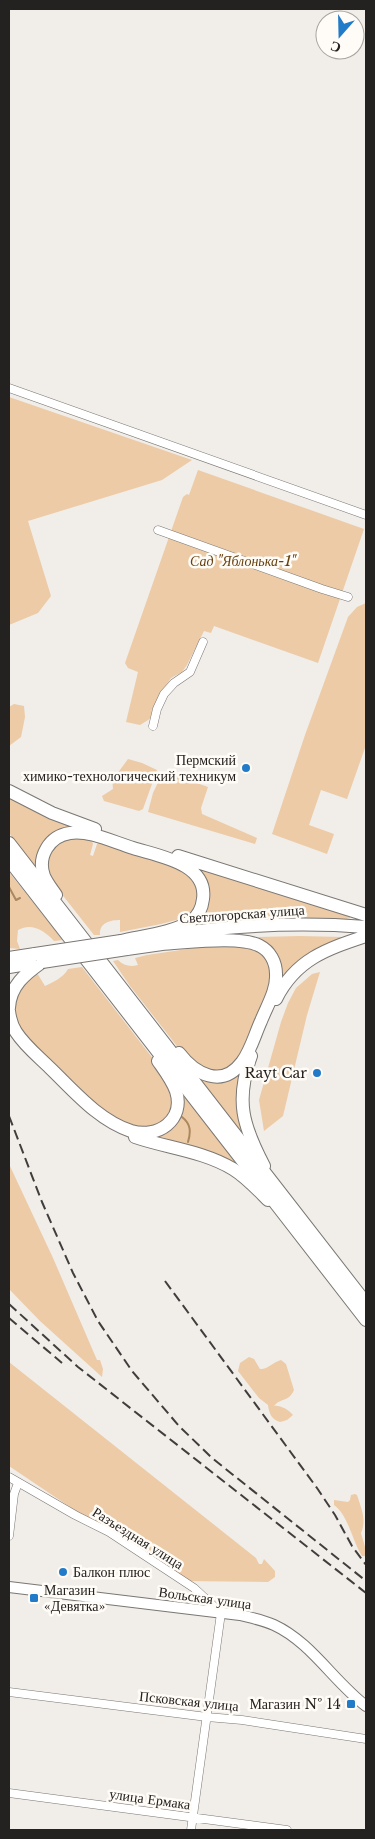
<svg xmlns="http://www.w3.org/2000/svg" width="375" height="1839" font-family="'Libre Baskerville',serif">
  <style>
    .green { fill: #eccba6 }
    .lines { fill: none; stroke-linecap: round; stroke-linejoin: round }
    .stream { stroke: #ab8860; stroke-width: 2 }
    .minor-casing { stroke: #7a7773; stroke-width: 9 }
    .tertiary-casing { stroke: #7a7773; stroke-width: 12 }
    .primary-casing { stroke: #7a7773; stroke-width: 14 }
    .trunk-casing { stroke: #7a7773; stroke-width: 14 }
    .minor { stroke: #fff; stroke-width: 8 }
    .tertiary { stroke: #fff; stroke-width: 10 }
    .primary { stroke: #fff; stroke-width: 12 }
    .trunk { stroke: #fff; stroke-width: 12 }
    .rail { stroke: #403e3c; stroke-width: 2; stroke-dasharray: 10 5; stroke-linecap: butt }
    .primary-bridge-casing { stroke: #7a7773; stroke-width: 14; stroke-linecap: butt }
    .primary-bridge { stroke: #fff; stroke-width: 12 }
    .poi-dot { fill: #217bc8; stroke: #fffbf6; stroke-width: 2 }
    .labels { text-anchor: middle; stroke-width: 5; stroke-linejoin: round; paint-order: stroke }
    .park-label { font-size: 14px; font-style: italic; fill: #664211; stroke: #fffbf6 }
    .poi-label { font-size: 14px; fill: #242220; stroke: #fffbf6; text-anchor: end }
    .street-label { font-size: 14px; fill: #242220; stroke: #fffbf6 }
  </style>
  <rect width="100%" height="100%" fill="#f1ede9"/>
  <!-- green -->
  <path class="green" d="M9,397L192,460L162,480L28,521L51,596L38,613L9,625Z
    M198,470L364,529L318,663L214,626L211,633L204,631L187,665L182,672L171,678L162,692L153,717L140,725L126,722L138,672L128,668L125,663L183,497L187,494L189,495Z
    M366,603V745L347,799L321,790L309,825L334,834L327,854L272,834L305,735L348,617L357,607Z
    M14,704L24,706L25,717L21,737L9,746V707Z
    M128,759L142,763L157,770L143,809L139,811L104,801L102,796L113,789L112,778L117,774Z
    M162,774L174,775L208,787L201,808L202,814L257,838L255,844L148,812L153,793Z
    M9,794L83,828L59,832L41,874L9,833Z
    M91,838L93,844L90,855L93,856L97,844L100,842L190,871L202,893L191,916L161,924L120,932V920C110,920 99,923 100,935H94L53,883C43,864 47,853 63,839Z
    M201,868L351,915L350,918C337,923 320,918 307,918C270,919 234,921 197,924L196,923C213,909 214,888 201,871Z
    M9,872L63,940L54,941C45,931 32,922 18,930L17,941L20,949L9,948Z
    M300,936L342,937L344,940L282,982C281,968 281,953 268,944C265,941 261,939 258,937Z
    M235,942L257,946L272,962L271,990L235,1066L212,1073L180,1050L130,986L113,961L118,960C124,966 130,967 138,965L135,958L147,955Z
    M82,967L168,1078L173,1088L171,1118L143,1130C133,1126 121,1122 112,1117C94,1106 20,1036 16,1019C12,999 22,985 37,973L45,986C53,982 63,978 68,969Z
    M320,972L307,1015L283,1116L264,1131L259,1100L281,1022L288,1003L296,988L312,974Z
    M242,1069L243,1134L199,1080V1078Z
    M185,1094L243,1166L240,1169L153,1139L181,1116L183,1110Z
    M9,1164L53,1258L97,1360H100L103,1369L102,1377L40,1321L9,1289Z
    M249,1357L254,1359L260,1369C267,1370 273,1362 281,1360L286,1364L294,1390C289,1402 280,1398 274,1406C280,1405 289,1410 293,1415L287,1420L280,1422C271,1419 269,1413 268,1405L259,1398L238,1371L240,1363Z
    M9,1362L256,1558L259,1564H262L264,1559L275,1571V1577L268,1582L180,1581L9,1466Z
    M355,1494L357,1495C361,1508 367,1520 361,1533L365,1547V1556H362C352,1541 349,1516 334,1505V1500L348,1502L350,1500L351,1495Z"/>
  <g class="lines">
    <!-- stream -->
    <path class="stream" d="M9,887L16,900L20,898
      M182,1117C191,1124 191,1132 188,1142"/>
    <!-- minor casing -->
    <g class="minor-casing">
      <path id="minor" d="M9,388L366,515
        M158,530L322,589L348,597
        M153,726L157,709L164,694L174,683L190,672L203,642
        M9,1477L75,1515L109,1532L194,1588L221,1613L191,1830
        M9,1536L14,1494L18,1483
        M9,1692L207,1717L242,1720L366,1739
        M9,1793L287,1830"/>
    </g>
    <!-- tertiary casing -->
    <g class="tertiary-casing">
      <path id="tertiary" d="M9,1587L240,1615C252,1618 263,1620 274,1625C311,1642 334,1682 366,1706"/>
    </g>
    <!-- primary casing -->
    <g class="primary-casing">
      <path id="primary" d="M9,791L52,813L95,829
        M178,856L366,915
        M56,895C52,889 47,883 44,876C37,857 49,836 70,833C90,830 113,842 133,848C158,856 208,863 203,899C202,908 198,916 191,921C173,933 142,936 121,941
        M173,934C237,925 301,922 366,927
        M161,944C185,943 240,935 260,946C270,951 276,962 276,974C277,990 267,1006 261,1021C255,1034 251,1050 242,1062C222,1089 195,1074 179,1053
        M127,949L169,943
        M9,958L35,954
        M9,967L39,962
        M276,999C296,959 327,949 366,936
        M9,1008C10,986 25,974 42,962
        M9,1011C10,1019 12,1026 16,1032C25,1046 39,1057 50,1068C74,1091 98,1120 131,1131C158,1139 185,1120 176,1091C172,1080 165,1071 158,1061
        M251,1056C235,1101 243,1126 264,1166
        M135,1137C167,1148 203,1151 233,1169C246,1177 257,1189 268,1200"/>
    </g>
    <!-- trunk casing -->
    <g class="trunk-casing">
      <path id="trunk" d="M9,843L366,1303
        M9,860L366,1320"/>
    </g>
    <!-- minor -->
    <use href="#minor" class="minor"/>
    <!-- tertiary -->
    <use href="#tertiary" class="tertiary"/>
    <!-- primary -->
    <use href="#primary" class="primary"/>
    <!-- trunk -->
    <use href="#trunk" class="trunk"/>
    <!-- rail -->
    <path class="rail" d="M9,1116L42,1202L73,1273L98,1321L132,1371L179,1426L212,1458L366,1581
      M165,1281L317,1488L335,1515L352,1546L366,1565
      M9,1304L78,1367L366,1593
      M9,1318L62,1363"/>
    <!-- primary-bridge casing -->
    <g class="primary-bridge-casing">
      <path id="primary-bridge" d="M35,954L121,941
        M42,962L127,949"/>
    </g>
    <!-- primary-bridge -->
    <use href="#primary-bridge" class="primary-bridge"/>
  </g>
  <!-- markers -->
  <g class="poi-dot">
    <circle cx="246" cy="768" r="5"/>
    <circle cx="317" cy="1073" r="5"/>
    <circle cx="63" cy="1572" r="5"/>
    <rect x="29" y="1593" width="10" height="10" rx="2.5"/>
    <rect x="346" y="1699" width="10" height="10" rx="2.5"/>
  </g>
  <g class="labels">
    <!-- park labels -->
    <g class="park-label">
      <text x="243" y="566">Сад "Яблонька-1"</text>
    </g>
    <!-- poi labels -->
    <g class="poi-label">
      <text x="236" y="765">Пермский<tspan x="236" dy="16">химико-технологический техникум</tspan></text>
      <text x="307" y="1078">Rayt Car</text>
      <text x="73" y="1577" text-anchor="start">Балкон плюс</text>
      <text x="44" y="1595" text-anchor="start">Магазин<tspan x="44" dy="16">«Девятка»</tspan></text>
      <text x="341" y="1709">Магазин № 14</text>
    </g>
    <!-- street labels -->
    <g class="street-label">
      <text transform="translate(242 914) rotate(-4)" y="5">Светлогорская улица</text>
      <text transform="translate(138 1538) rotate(32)" y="5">Разъездная улица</text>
      <text transform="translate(205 1598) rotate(8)" y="5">Вольская улица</text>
      <text transform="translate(189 1701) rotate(6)" y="5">Псковская улица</text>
      <text transform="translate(150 1799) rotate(8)" y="5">улица Ермака</text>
    </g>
  </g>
  <!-- border -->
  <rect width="375" height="1839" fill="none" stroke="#242220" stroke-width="20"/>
  <!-- north arrow -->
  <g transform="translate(340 35) rotate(200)"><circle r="24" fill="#fffbf6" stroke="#a7a4a0"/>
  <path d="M0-4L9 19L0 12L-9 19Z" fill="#217bc8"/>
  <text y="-8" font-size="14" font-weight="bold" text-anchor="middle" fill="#242220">С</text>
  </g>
</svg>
